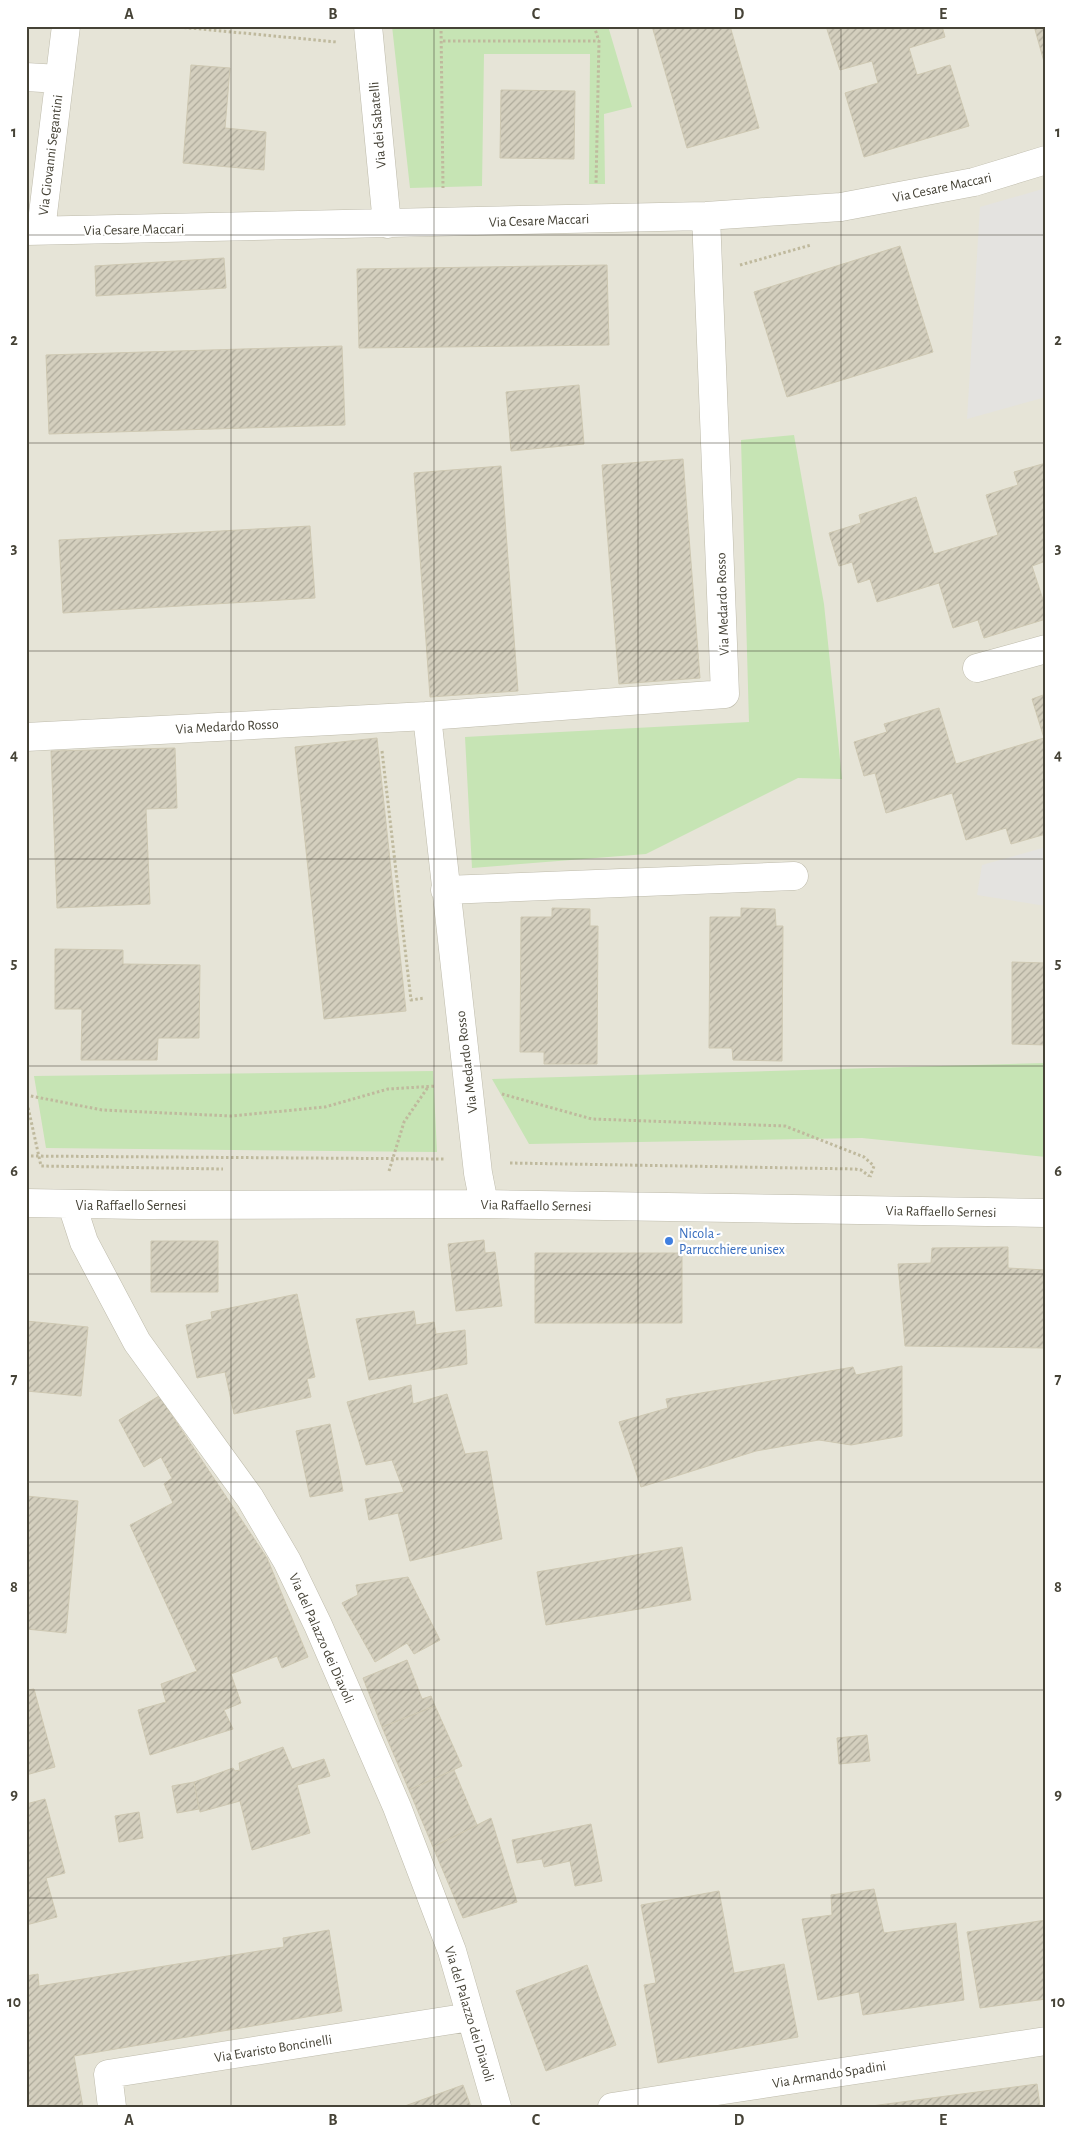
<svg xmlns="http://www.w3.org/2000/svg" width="1072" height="2133" font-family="'Alegreya Sans',sans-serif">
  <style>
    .residential { fill: #e6e4d7 }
    .green { fill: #c6e4b4 }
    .parking { fill: #e4e3e0 }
    .building { fill: url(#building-hatch); stroke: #cec8b2 }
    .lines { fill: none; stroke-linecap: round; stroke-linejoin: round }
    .minor-casing { stroke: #bebbab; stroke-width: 29 }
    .path { stroke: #bfb99d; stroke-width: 3; stroke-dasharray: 2.5 2.5; stroke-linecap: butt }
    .minor { stroke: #fff; stroke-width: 28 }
    .grid { fill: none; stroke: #464337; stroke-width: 1; stroke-opacity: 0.55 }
    .shop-dot { fill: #3f7fe0; stroke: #fff; stroke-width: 2 }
    .labels { text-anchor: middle; stroke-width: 4.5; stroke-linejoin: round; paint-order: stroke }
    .street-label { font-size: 14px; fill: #464337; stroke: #fff }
    .shop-label { font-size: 14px; fill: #366cbe; stroke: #fff; text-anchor: start }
    .neatline { fill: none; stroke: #464337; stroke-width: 2 }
    .grid-label { font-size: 16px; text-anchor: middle; font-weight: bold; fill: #464337 }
  </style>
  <defs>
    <pattern id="building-hatch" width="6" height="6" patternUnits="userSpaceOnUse" patternTransform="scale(1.25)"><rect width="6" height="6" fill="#d4cfbe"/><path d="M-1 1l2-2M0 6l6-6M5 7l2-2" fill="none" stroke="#aeaa9b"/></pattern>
  </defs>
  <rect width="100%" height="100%" fill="#f3f1e8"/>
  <!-- residential -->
  <path class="residential" d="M26,26H1046V2107H26Z"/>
  <!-- green -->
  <path class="green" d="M392,26H608L632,107L604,114L605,184H589L590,54H484L482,186L410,188Z
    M794,435L824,604L842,779L798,778L646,854L472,868L465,737L749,722L741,440Z
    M1046,1063V1157L862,1138L529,1144L492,1079Z
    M433,1071L437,1152L46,1148L34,1076Z"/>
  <!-- parking -->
  <path class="parking" d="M1046,188V397L967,419L980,207Z
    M1046,847V906L977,895L982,865Z"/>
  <!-- building -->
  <path class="building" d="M652,26H730L759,128L687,148Z
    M826,26H942L945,37L909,48L917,75L950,65L969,126L864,157L845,93L878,83L872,61L840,70Z
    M1034,26H1046V69Z
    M191,65L230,68L225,128L266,132L264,170L183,163Z
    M501,90L575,91L574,159L500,158Z
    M900,246L933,352L787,397L754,292Z
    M224,258L226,288L96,296L95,266Z
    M607,265L609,345L359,348L357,269Z
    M342,346L345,425L49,434L46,355Z
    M579,385L584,444L511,451L506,392Z
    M683,459L700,678L619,684L602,465Z
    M1046,463V561L1032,566L1046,609V619L984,638L978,620L953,628L939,583L877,602L870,579L858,583L852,562L839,566L829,533L861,523L859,515L916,497L934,554L998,535L986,495L1018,485L1014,472Z
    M501,466L518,691L430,697L414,473Z
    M310,526L315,598L63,613L59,540Z
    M1046,694V834L1011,844L1006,828L966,840L952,793L886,813L875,773L864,776L854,742L887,732L884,724L939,708L956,764L1044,738L1032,699Z
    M377,738L406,1011L324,1019L295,747Z
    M175,748L177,808L146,809L150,904L57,908L51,751Z
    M552,908L590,909V926H598L597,1064H544V1052H520L521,917H552Z
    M741,908L775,909L776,926H783L782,1061L733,1060L732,1048H709L710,917H741Z
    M55,949L123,950V964L200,965L199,1038H158L157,1060H81L82,1009H55Z
    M1012,962L1046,963V1045L1012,1044Z
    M484,1240L485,1253L495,1252L502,1306L456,1311L448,1244Z
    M151,1241H218V1292H151Z
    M1008,1247V1268L1046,1270V1348L905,1346L898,1264L931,1263L932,1248Z
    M535,1253H682V1323H535Z
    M297,1294L315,1377L307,1379L311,1397L234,1414L225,1372L197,1378L186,1325L212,1319L211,1312Z
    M414,1311L416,1325L434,1322L436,1334L465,1330L467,1364L369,1380L356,1319Z
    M26,1321L88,1327L81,1396L26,1391Z
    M902,1366V1436L851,1445L819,1440L756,1451L641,1487L619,1422L668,1408L666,1399L853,1367L856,1375Z
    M411,1385L413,1404L447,1394L465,1454L487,1451L502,1539L410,1561L398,1513L369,1520L365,1499L404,1492L392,1460L366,1465L347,1402Z
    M159,1396L267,1558L308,1657L282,1668L277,1656L231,1674L241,1703L224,1710L233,1729L150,1755L138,1710L166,1702L161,1684L197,1671L130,1525L173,1503L164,1484L172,1478L161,1457L144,1467L119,1420Z
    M330,1424L343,1491L310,1497L296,1431Z
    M26,1496L78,1501L66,1633L26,1629Z
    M682,1547L691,1600L546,1625L537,1572Z
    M408,1577L440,1640L414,1654L407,1643L375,1662L342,1603L358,1595L356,1585Z
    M407,1660L422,1699L431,1696L435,1706L382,1727L363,1678Z
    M34,1689L55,1767L26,1775V1690Z
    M435,1706L462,1766L409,1790L382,1727Z
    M867,1735L870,1761L839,1764L837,1738Z
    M283,1747L292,1769L324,1759L330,1776L297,1785L310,1833L252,1850L240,1801L200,1812L194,1782L233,1768L235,1771L240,1770L239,1763Z
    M454,1770L477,1825L433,1847L409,1790Z
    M194,1782L199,1809L177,1813L172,1786Z
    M45,1799L65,1873L46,1878L57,1917L26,1925V1804Z
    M139,1812L143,1838L119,1842L115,1816Z
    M491,1818L517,1902L463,1918L433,1847Z
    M591,1824L602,1881L575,1886L570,1861L544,1867L542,1859L517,1863L512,1840Z
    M874,1889L884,1933L956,1923L964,2000L863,2015L859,1992L818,2000L802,1919L832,1915L831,1895Z
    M719,1891L734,1973L784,1964L798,2037L658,2063L644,1985L656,1983L641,1905Z
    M1046,1920V1999L980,2008L967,1932Z
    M329,1930L342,2011L74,2056L83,2107H26V1976L38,1974L39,1986L284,1947L283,1938Z
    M587,1965L616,2045L546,2071L516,1991Z
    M1037,2084L1040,2107H864Z
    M463,2085L471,2107H402Z"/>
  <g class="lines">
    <!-- minor casing -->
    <g class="minor-casing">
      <path id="minor" d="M368,26L387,224
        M26,77L59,79
        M41,230L66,26
        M26,231L706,216L841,207L974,182L1046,160
        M977,668L1046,649
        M26,737L427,716
        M445,890L794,876
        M26,1203L140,1205L484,1204L1046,1213
        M484,1204L478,1173L427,716L725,694L706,216
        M72,1205L84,1242L137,1342L250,1498L287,1561L318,1625L397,1807L452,1951L497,2107
        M112,2107L108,2074L470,2017
        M612,2107L1046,2041"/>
    </g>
    <!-- path -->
    <path class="path" d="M169,26L337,42
      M441,26L443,188
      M594,26L599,41L596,185
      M443,41H599
      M740,265L811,245
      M382,751L411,1000L425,998
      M502,1094L592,1119L785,1126L864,1157L874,1166L870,1177
      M26,1095L102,1110L231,1116L325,1107L388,1089L436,1086
      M26,1098L41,1166L223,1169
      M26,1156L444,1159
      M510,1163L855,1169L861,1170L869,1176
      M389,1171L404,1122L428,1087"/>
    <!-- minor -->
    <use href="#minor" class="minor"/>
  </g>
  <!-- grid -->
  <path class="grid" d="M231,26V2107M434,26V2107M638,26V2107M841,26V2107M26,235H1046M26,443H1046M26,651H1046M26,859H1046M26,1066H1046M26,1274H1046M26,1482H1046M26,1690H1046M26,1898H1046"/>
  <!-- markers -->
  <circle class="shop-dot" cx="669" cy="1241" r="5"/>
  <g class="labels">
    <!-- street labels -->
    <g class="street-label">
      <text transform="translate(377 125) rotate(-95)" y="5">Via dei Sabatelli</text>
      <text transform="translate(50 155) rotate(-83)" y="5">Via Giovanni Segantini</text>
      <text transform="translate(942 187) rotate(-12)" y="5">Via Cesare Maccari</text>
      <text transform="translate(539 220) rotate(-2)" y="5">Via Cesare Maccari</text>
      <text transform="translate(134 229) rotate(-1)" y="5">Via Cesare Maccari</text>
      <text transform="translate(722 604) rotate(-92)" y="5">Via Medardo Rosso</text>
      <text transform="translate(227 726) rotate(-3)" y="5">Via Medardo Rosso</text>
      <text transform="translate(466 1062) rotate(-97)" y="5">Via Medardo Rosso</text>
      <text x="131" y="1210">Via Raffaello Sernesi</text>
      <text transform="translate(536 1205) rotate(1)" y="5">Via Raffaello Sernesi</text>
      <text transform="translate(941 1211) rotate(1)" y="5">Via Raffaello Sernesi</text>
      <text transform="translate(322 1638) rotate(66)" y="5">Via del Palazzo dei Diavoli</text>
      <text transform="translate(470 2014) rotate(73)" y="5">Via del Palazzo dei Diavoli</text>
      <text transform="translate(273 2048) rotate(-9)" y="5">Via Evaristo Boncinelli</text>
      <text transform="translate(829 2074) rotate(-9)" y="5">Via Armando Spadini</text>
    </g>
    <!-- shop labels -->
    <g class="shop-label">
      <text x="679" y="1238">Nicola -<tspan x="679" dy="16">Parrucchiere unisex</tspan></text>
    </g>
  </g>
  <!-- border -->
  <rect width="1072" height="2133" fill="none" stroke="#ffffff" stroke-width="55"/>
  <rect x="28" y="28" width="1016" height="2078" class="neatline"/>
  <g class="grid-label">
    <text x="129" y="19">A</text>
    <text x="333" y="19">B</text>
    <text x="536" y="19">C</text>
    <text x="739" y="19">D</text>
    <text x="943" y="19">E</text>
    <text x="14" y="137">1</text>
    <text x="1058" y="137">1</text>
    <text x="14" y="345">2</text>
    <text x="1058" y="345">2</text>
    <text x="14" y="553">3</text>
    <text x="1058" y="553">3</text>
    <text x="14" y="760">4</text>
    <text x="1058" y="760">4</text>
    <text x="14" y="968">5</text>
    <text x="1058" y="968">5</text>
    <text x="14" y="1176">6</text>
    <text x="1058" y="1176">6</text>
    <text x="14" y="1384">7</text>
    <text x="1058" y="1384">7</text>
    <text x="14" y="1592">8</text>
    <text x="1058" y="1592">8</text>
    <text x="14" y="1799">9</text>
    <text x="1058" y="1799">9</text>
    <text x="14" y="2007">10</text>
    <text x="1058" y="2007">10</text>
    <text x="129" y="2125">A</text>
    <text x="333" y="2125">B</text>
    <text x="536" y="2125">C</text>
    <text x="739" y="2125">D</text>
    <text x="943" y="2125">E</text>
  </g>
</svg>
